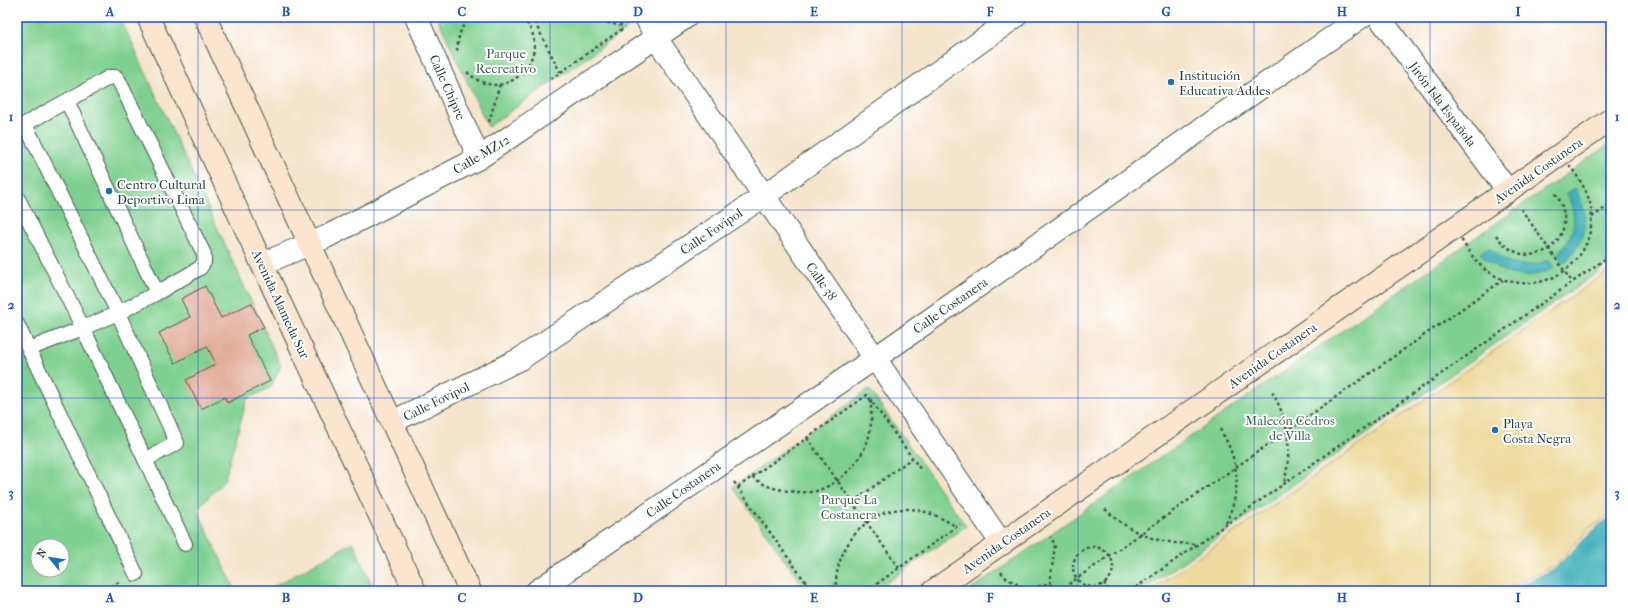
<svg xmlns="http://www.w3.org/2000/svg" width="1628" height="608" font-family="'IM FELL French Canon',serif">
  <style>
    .green { fill: #7fd090; stroke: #4f8662; fill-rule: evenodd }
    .sand { fill: #eeda9e; stroke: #868c69 }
    .water { fill: #3eaeb9; stroke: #2e7676 }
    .building { fill: #e0a996 }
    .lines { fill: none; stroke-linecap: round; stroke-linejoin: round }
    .lane-casing { stroke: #3f564b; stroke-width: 16 }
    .street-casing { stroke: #3f564b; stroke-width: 24 }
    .secondary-casing { stroke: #3f564b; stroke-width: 24 }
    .path { stroke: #3f564b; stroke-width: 2.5; stroke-dasharray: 3 3; stroke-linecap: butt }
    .lane { stroke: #fff; stroke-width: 14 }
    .street { stroke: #fff; stroke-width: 22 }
    .secondary { stroke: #fce5cf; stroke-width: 22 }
    .grid { fill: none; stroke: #1d4ed8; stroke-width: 1; stroke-opacity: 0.55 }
    .poi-dot { fill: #1f6fb2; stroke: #fff; stroke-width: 1.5 }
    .labels { text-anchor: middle; stroke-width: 4; stroke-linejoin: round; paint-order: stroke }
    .park-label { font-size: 13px; fill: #37624b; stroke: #fff }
    .poi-label { font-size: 13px; fill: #1f3d34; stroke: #fff; text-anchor: start }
    .street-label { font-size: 13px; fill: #1f3d34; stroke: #fff }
    .neatline { fill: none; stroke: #1d4ed8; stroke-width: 1.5 }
    .grid-label { font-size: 13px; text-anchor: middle; font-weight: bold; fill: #1d4ed8 }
  </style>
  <rect width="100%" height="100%" fill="#fff"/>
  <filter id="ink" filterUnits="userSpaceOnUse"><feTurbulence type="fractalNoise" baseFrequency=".025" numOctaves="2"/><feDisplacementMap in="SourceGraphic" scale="8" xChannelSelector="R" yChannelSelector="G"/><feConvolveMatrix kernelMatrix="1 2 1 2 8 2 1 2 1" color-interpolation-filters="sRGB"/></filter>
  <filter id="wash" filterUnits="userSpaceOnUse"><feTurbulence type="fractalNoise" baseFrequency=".012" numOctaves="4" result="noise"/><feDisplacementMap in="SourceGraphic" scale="16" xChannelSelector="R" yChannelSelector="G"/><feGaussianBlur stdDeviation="0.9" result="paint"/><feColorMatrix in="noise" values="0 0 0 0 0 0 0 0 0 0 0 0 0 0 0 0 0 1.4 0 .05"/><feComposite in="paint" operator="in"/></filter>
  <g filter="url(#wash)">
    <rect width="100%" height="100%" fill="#f5e4cc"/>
    <!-- green -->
    <path class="green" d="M17,17H120L281,366L271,387L247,399L224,481L197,509L236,591H17ZM38,546H62V570H38Z
      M437,17H623L628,28L488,127Z
      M1611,143V263L1141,591H969Z
      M869,389L966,526L875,591H807L733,487Z
      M353,542L375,591H266Z"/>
    <!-- sand -->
    <path class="sand" d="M1611,269V515L1591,527L1555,565L1501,591H1150Z"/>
    <!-- water -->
    <path class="water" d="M1575,188C1591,217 1587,239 1564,263L1557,254C1576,235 1578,217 1567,193Z
      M1489,247C1507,267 1525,269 1549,260L1554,268C1524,282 1502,277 1480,253Z
      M1611,519V591H1508L1554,569L1599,525Z"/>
    <g id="blocks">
      <!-- building -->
      <path class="building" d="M205,286L221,318L251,303L264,327L247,335L270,381L227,403L225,397L201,409L186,380L216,364L207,346L175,363L159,333L190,317L181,299Z"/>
    </g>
  </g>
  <g filter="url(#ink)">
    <use href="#blocks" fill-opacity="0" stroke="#3f564b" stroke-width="1"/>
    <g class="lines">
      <!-- lane casing -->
      <g class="lane-casing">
        <path id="lane" d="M67,101L157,293
          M25,124L110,77H116L119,81L204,254V262L200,268L157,293L118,313L83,328L29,349
          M17,128L25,124L118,313L177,443L145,460
          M17,197L83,328L185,544
          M17,324L136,574"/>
      </g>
      <!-- street casing -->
      <g class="street-casing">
        <path id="street" d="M416,17L479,158
          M646,17L656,38L1002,544
          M1379,17L1508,191
          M262,264L326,237L479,158L686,17
          M392,422L520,359L764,196L1015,17
          M537,591L894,345L1361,17"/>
      </g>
      <!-- secondary casing -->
      <g class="secondary-casing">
        <path id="secondary" d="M148,17L262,264L415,591
          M205,17L470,591
          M933,591L1611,119"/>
      </g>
      <!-- path -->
      <path class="path" d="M532,17L560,72
        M584,17L591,20L625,26
        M457,51C458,38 460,26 471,17
        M467,72C509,113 559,46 520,17
        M551,79L625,27
        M489,122L500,84
        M1566,160C1576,175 1588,189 1591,208C1598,263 1541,302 1492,274C1477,266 1468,250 1459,236Z
        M1521,209L1572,282
        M1592,217L1611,204
        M1496,235C1528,281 1587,238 1555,193
        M1272,392C1290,423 1292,449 1284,484
        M1220,429C1240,462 1242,490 1225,525
        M807,438L899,568
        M752,477C758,481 764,485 771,487C782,491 805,494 816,491C840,484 863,460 869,436C872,424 871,411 871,399
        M734,482L812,591
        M738,487L867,395L921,470
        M853,502L912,458
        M1105,509C1132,535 1159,544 1197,544
        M1073 567a20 20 0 1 1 40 0a20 20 0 1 1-40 0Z
        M1001,572L1006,578L1030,591
        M1104,583L1110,591
        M1050,584L1055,544L1050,537
        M100,591L119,582
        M836,591C833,551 865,507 909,509C927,510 942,518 957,527
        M867,591L960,524
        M1034,591C1041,582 1052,582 1059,591
        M1059,591L1503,280
        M1131,591L1611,255"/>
      <!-- lane -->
      <use href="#lane" class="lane"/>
      <!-- street -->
      <use href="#street" class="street"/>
      <!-- secondary -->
      <use href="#secondary" class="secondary"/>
    </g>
  </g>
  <!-- grid -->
  <path class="grid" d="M198,17V591M374,17V591M550,17V591M726,17V591M902,17V591M1078,17V591M1254,17V591M1430,17V591M17,210H1611M17,398H1611"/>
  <!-- markers -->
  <g class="poi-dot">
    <circle cx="1171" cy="82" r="4"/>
    <circle cx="109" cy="191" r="4"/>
    <circle cx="1495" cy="430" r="4"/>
  </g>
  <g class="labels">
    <!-- park labels -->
    <g class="park-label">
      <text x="506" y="58">Parque<tspan x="506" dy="15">Recreativo</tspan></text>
      <text x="1290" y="425">Malecón Cedros<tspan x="1290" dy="15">de Villa</tspan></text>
      <text x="849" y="504">Parque La<tspan x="849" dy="15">Costanera</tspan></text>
    </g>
    <!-- poi labels -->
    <g class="poi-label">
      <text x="1179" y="80">Institución<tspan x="1179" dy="15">Educativa Addes</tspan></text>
      <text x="117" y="189">Centro Cultural<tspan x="117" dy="15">Deportivo Lima</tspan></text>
      <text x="1503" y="428">Playa<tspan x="1503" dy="15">Costa Negra</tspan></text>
    </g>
    <!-- street labels -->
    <g class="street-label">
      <text transform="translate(448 87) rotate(66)" y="5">Calle Chipre</text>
      <text transform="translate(1443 104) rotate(53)" y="5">Jirón Isla Española</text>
      <text transform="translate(481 154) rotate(-31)" y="5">Calle MZ12</text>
      <text transform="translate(1538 170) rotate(-35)" y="5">Avenida Costanera</text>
      <text transform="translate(711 231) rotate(-34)" y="5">Calle Fovipol</text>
      <text transform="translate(822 281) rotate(55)" y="5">Calle 38</text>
      <text transform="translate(281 304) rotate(65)" y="5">Avenida Alameda Sur</text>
      <text transform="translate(950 305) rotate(-35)" y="5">Calle Costanera</text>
      <text transform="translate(1272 355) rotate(-35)" y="5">Avenida Costanera</text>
      <text transform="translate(436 401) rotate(-26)" y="5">Calle Fovipol</text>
      <text transform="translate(683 489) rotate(-35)" y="5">Calle Costanera</text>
      <text transform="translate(1006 540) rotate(-35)" y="5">Avenida Costanera</text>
    </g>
  </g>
  <!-- margin -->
  <rect width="1628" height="608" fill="none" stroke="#fff" stroke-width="44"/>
  <!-- north arrow -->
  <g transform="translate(50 558) rotate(300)"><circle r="19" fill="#ffffff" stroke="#a5b1ae"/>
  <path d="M0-3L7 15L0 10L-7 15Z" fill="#1f6fb2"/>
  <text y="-6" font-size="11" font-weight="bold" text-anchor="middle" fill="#1f3d34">N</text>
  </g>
  <rect x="22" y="22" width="1584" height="564" class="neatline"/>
  <g class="grid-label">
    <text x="110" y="16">A</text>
    <text x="286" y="16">B</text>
    <text x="462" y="16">C</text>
    <text x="638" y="16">D</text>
    <text x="814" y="16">E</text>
    <text x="990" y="16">F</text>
    <text x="1166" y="16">G</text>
    <text x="1342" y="16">H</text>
    <text x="1518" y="16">I</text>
    <text x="11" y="121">1</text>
    <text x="1617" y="121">1</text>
    <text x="11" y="309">2</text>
    <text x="1617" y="309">2</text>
    <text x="11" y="497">3</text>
    <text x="1617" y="497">3</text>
    <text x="110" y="602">A</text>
    <text x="286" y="602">B</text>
    <text x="462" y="602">C</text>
    <text x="638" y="602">D</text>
    <text x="814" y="602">E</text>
    <text x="990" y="602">F</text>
    <text x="1166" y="602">G</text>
    <text x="1342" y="602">H</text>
    <text x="1518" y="602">I</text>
  </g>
</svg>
